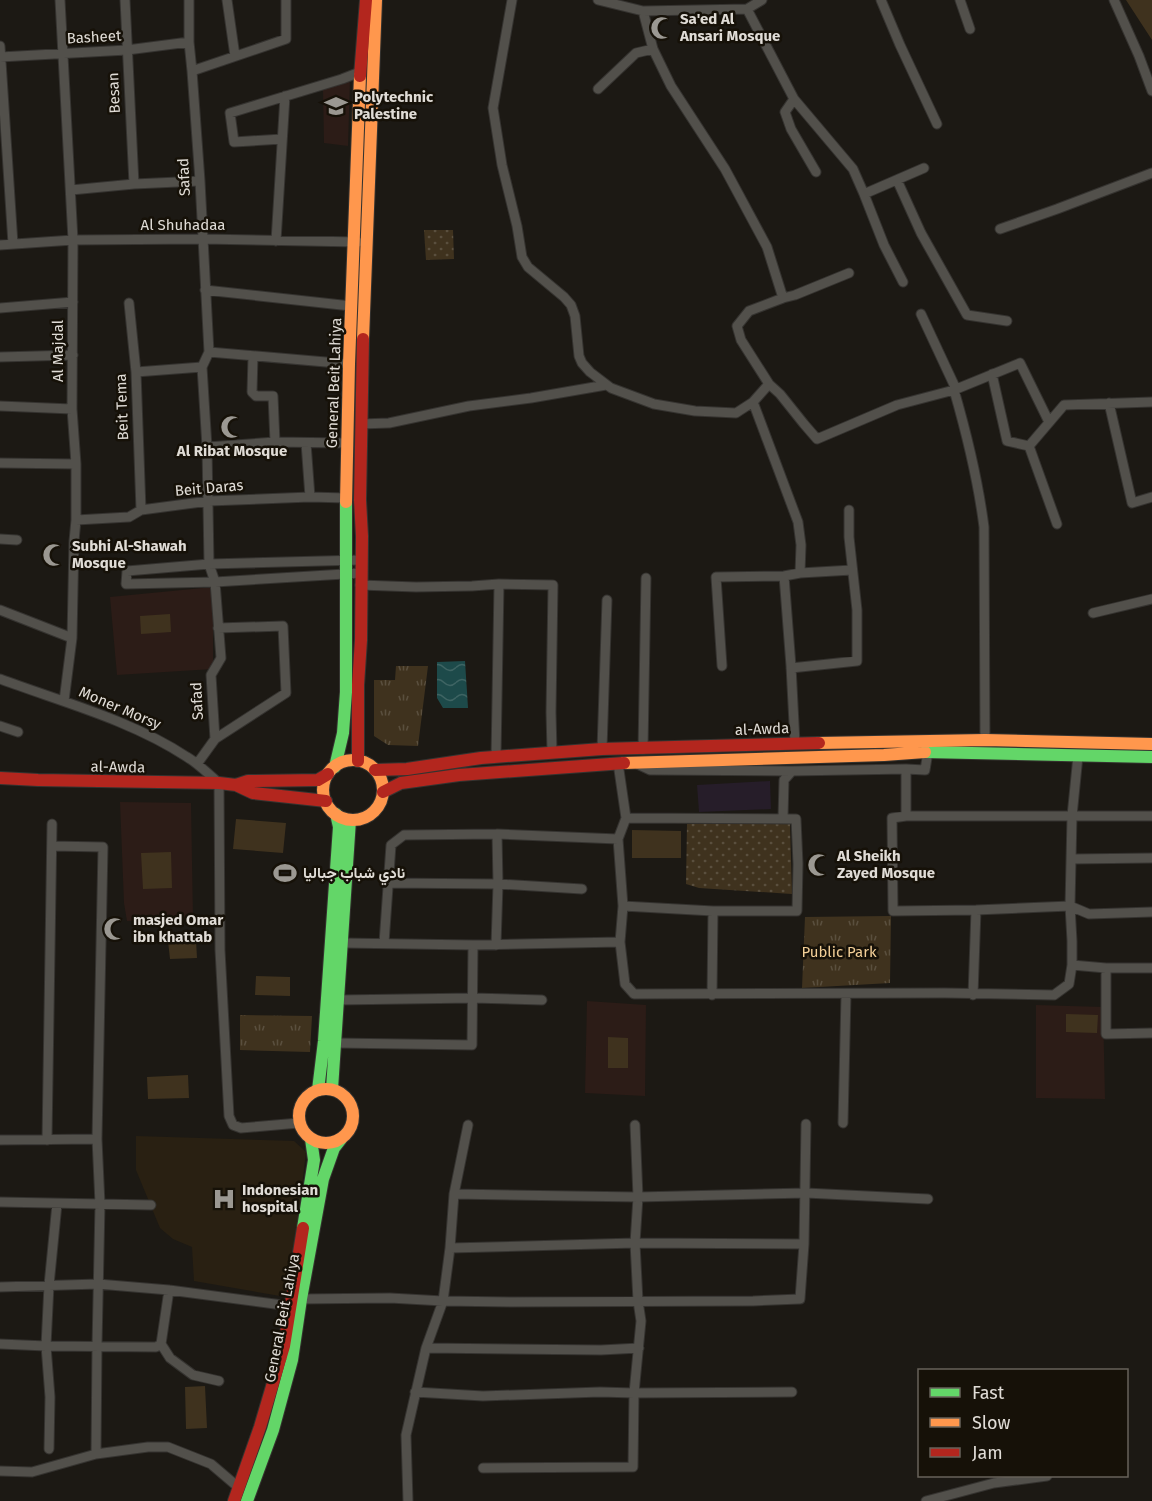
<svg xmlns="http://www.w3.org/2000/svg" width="1152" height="1501" font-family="'Fira Sans',Vazirmatn,sans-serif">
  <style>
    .commercial { fill: #261d29 }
    .education { fill: #2c1c17 }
    .built { fill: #292012 }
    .grass { fill: url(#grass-dots) }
    .park { fill: url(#park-tufts) }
    .pitch { fill: #3f321e }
    .water { fill: url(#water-waves) }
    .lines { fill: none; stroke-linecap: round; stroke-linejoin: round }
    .street-casing { stroke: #353330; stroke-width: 11 }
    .fast-casing { stroke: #353330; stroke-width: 14 }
    .slow-casing { stroke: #353330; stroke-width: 14 }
    .jam-casing { stroke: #353330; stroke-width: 14 }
    .street { stroke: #52504b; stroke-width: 9 }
    .fast { stroke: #63d668; stroke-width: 12 }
    .slow { stroke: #ff974d; stroke-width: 12 }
    .jam { stroke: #b3261e; stroke-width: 12 }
    .labels { text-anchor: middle; stroke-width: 5; stroke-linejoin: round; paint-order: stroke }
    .poi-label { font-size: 15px; font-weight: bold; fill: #e0dcd6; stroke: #161108; text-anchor: start }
    .street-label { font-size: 15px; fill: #e0dcd6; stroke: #161108 }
    .park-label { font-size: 15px; fill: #f3cf97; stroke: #161108 }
  </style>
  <defs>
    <pattern id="grass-dots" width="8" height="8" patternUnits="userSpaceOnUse" patternTransform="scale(1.5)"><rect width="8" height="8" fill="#3f321e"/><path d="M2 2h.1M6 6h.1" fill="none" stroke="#5a4f3e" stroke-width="1.8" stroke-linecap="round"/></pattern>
    <pattern id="park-tufts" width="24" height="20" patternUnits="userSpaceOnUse" patternTransform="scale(1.5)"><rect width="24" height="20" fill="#3f321e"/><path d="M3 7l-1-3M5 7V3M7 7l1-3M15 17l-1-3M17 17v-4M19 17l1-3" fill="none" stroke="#5a4f3e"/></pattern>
    <pattern id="water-waves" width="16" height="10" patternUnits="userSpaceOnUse" patternTransform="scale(1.5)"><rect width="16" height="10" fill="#1d4a4a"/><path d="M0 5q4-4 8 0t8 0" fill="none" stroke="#3e6463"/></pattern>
  </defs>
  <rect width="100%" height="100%" fill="#1c1914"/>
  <!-- commercial -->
  <path class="commercial" d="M770,781L771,809L699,812L697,785Z"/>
  <!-- education -->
  <path class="education" d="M350,79L348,146L324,143L323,89Z
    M213,587V669L117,675L110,597Z
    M120,802L191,803L193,919L127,921L124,903Z
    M587,1001L646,1005L645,1096L585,1093Z
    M1036,1005L1103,1007L1105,1099L1036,1098Z"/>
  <!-- built -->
  <path class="built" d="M136,1136L294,1141L306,1152L290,1289L288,1293L280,1296L194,1281L192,1247L173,1239L160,1228L136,1170Z"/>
  <!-- grass -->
  <path class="grass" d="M424,230H453L454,259L426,260Z
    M790,823L792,894L699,888L686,884L687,824Z"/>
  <!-- park -->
  <path class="park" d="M396,666H428L418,746L388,745L374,736V680H395Z
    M891,916L890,983L802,988L805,917Z
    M240,1015L312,1016L310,1052L240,1050Z"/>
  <!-- pitch -->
  <path class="pitch" d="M1126,0H1152V40Z
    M170,614L171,632L141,634L140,616Z
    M236,819L286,823L283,853L233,849Z
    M632,830L681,831V858H632Z
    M171,852L172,888L143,889L141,853Z
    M196,940L197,958L170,959L168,941Z
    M256,976L290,977V996L255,995Z
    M1066,1014L1098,1015L1097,1033L1066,1032Z
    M608,1037L628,1038V1068H608Z
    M188,1075L189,1098L148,1099L147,1077Z
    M205,1386L207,1428L186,1429L185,1387Z"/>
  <!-- water -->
  <path class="water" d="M465,661L468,708H443L437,698V662Z"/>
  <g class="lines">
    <!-- street casing -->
    <g class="street-casing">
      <path id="street" d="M60,0L73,240L72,409L76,464V520L74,541L72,638L64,701
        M125,0L134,184
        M189,0V42L192,71L200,181L209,352L202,367L207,447L209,564L215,582L221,658L211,675L215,739L197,764
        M227,0L235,56
        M512,0L493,108L502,165L517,226L522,257L528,267L564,297L571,305L575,316L579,356L582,363L590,372L611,388L654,404L695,411L736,413L753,402
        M598,0L643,11L747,9L762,0
        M881,0L900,45L937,124
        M960,0L970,29
        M1114,0L1139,56L1152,91
        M747,9L794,99L785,112L791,129L816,172
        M643,11L653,49L671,86L725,169L767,247L783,298L749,311L737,326L741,340L769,384L780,394L804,424L817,439L897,405L954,390L1020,363L1049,422
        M0,46L13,244
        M0,57L127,50L189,42
        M192,71L286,39V0
        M598,89L636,53L653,49
        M794,99L853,169L864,194L924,168
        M282,139L234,142L230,113L342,79L360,72
        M897,180L921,233L967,315L1007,321
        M71,190L134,184L200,181
        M864,194L884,245L903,282
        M1000,229L1057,209L1152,173
        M276,241L285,96
        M0,245L73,240L203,239L358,242
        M205,290L351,306
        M783,298L795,295L849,273
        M129,303L136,372L141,510
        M0,308L73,302
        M921,314L956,389
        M209,352L349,364
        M253,356L252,392L256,396H273L275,442
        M0,357L73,355
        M136,372L202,367
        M992,374L1007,441L1029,446
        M769,384L753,402L798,522L801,545L800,573
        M954,390C967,435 978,480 984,527L985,740
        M1109,403L1132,503L1152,497
        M0,406L72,409
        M361,424L389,423L469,406L531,398L606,385
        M306,443L310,497
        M207,447L275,442L347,443
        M0,463L76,464
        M76,520L129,517L141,510L209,501L310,497L346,498
        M1057,524L1029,446L1064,405L1152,402
        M0,539L17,540
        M361,573L215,582L126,584L127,571L209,564L361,560
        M784,576L791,666L795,743
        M360,585L416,587L472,586L499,584L553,585L551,712L552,752
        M0,610L72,638
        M1093,613L1152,599
        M722,666L716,577L784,576L800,573L852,570
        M791,668L857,661V610L849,537V510
        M0,679C62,702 131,720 187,757C199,764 208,774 219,783L220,950L229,1116L233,1125L241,1128L299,1123
        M0,726L18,732
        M215,739L286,693L283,626L218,628
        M602,749L607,600
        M643,749L646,578
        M928,752L925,770L906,769V816L892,818L893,911L976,910L1070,906L1089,914L1152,912
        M496,757L499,584
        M618,763L626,818L618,839L623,906L620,942L625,984L634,994L945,993L1054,995L1069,984L1072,965V941L1070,906L1072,816L1078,756
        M635,763L650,770L792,771L906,769
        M906,816H1152
        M783,818L784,780L792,771
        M52,846L103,847L97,1139L100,1204L97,1346L96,1454
        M1072,859L1152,858
        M389,883L498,884L582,889
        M623,906L713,911H797L798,864L796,819L626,818
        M343,943L473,945L620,942
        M384,943L391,845L404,835L497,834L618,839
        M496,945L498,884L497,834
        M1072,965L1106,968H1152
        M1106,968V1034L1152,1033
        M712,995L713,911
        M973,995L976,910
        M338,1000L473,998L542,1000
        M336,1043L472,1045L473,945
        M843,1123L846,995
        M0,1140L97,1139
        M47,1140L52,824
        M454,1194L638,1197L806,1193L928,1199
        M0,1202L151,1205
        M450,1248L454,1194L468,1125
        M0,1287L98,1284L169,1290L290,1306
        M169,1290L161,1344L170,1358L193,1375L219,1381
        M301,1299L390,1298L443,1301L512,1302L753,1301L800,1299L804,1244L806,1124
        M0,1344L46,1346L156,1347L161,1344
        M426,1348L601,1350L639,1348
        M415,1392L483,1396L600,1392L634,1393L792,1392
        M49,1449L50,1397L46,1346L49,1285L57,1204
        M483,1468L633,1467L634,1393L641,1321L638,1301L635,1243L638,1197L635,1125
        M0,1471L32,1472L96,1454L148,1447H168L211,1464L238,1487
        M408,1501L406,1435L426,1348L443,1301L450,1248L635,1243L804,1244
        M926,1501L994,1483L1047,1476"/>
    </g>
    <!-- fast casing -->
    <g class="fast-casing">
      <path id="fast" d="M925,752L1152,757
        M335,767L343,733L346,692V502
        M332,1089L350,820
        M318,1090L324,1041L339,827L336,814
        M303,1228L314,1160L311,1139
        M247,1501L273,1430L292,1360L301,1299L323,1179L334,1148L341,1139"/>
    </g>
    <!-- slow casing -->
    <g class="slow-casing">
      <path id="slow" d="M363,339L376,0
        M346,502L349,364L360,76
        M819,743L985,740L1152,744
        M323 790a30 30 0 1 1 60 0a30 30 0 1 1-60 0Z
        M624,763L884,755L925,752
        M299 1116a27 27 0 1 1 54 0a27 27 0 1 1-54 0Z"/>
    </g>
    <!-- jam casing -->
    <g class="jam-casing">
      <path id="jam" d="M360,76L366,0
        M358,761V685L361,640L362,536L360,500L363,339
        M375,770L407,769L481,758L602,749L819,743
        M0,778L38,780L219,783L236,785L253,793L326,801
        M236,785L248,781L318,780L328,774
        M383,792L401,783L459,775L624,763
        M234,1501L260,1427L284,1346L303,1228"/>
    </g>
    <!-- street -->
    <use href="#street" class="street"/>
    <!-- fast -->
    <use href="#fast" class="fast"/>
    <!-- slow -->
    <use href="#slow" class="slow"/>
    <!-- jam -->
    <use href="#jam" class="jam"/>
  </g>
  <!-- icons -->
  <defs>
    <g id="mosque-bare" transform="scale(1.8)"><path d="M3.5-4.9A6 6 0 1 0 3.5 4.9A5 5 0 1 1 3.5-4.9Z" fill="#9b9892" stroke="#161108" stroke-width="2.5" paint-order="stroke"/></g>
    <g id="university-bare" transform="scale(1.8)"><path d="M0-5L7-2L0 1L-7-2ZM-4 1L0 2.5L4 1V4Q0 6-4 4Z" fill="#9b9892" stroke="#161108" stroke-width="2.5" paint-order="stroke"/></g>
    <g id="stadium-bare" transform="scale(1.8)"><path d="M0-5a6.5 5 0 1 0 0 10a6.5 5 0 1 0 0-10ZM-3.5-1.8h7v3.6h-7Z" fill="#9b9892" stroke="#161108" stroke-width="2.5" paint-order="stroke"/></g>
    <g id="hospital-bare" transform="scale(1.8)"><path d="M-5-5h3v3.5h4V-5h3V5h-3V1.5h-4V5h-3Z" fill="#9b9892" stroke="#161108" stroke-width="2.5" paint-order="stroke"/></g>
  </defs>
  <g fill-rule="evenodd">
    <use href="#mosque-bare" x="662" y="28"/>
    <use href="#university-bare" x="336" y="106"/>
    <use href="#mosque-bare" x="232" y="427"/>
    <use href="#mosque-bare" x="54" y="555"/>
    <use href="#mosque-bare" x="819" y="865"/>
    <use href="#stadium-bare" x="285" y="873"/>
    <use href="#mosque-bare" x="115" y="929"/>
    <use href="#hospital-bare" x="224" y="1199"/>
  </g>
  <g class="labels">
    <!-- poi labels -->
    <g class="poi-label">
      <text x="680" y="24">Sa'ed Al<tspan x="680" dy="17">Ansari Mosque</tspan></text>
      <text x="354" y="102">Polytechnic<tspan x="354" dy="17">Palestine</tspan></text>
      <text x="232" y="456" text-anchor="middle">Al Ribat Mosque</text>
      <text x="72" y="551">Subhi Al-Shawah<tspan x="72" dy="17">Mosque</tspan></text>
      <text x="837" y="861">Al Sheikh<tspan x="837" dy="17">Zayed Mosque</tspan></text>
      <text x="303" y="878">نادي شباب جباليا</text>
      <text x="133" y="925">masjed Omar<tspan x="133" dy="17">ibn khattab</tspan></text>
      <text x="242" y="1195">Indonesian<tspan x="242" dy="17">hospital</tspan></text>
    </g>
    <!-- street labels -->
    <g class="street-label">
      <text transform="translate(94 37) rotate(-3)" y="5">Basheet</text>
      <text transform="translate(114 93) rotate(-93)" y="5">Besan</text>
      <text transform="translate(184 177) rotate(-93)" y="5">Safad</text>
      <text x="183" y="230">Al Shuhadaa</text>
      <text transform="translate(58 351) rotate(-90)" y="5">Al Majdal</text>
      <text transform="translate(334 383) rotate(-88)" y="5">General Beit Lahiya</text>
      <text transform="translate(122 407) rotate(-92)" y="5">Beit Tema</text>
      <text transform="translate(209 488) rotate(-5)" y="5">Beit Daras</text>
      <text transform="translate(197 701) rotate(-93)" y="5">Safad</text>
      <text transform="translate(120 708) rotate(23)" y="5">Moner Morsy</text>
      <text transform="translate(762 729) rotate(-2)" y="5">al-Awda</text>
      <text transform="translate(118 767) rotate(1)" y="5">al-Awda</text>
      <text transform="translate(282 1318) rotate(-79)" y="5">General Beit Lahiya</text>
    </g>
    <!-- park labels -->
    <g class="park-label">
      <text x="839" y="957">Public Park</text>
    </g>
  </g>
  <!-- legend -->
  <rect x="918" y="1369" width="210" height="108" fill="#161108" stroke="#67625a" stroke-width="1.5"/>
  <rect x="930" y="1388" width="30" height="9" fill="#63d668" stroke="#67625a" stroke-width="1.5"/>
  <text x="972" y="1399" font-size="18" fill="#e0dcd6">Fast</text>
  <rect x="930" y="1418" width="30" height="9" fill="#ff974d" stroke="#67625a" stroke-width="1.5"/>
  <text x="972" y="1429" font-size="18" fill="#e0dcd6">Slow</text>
  <rect x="930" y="1448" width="30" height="9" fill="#b3261e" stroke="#67625a" stroke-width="1.5"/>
  <text x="972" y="1459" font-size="18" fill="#e0dcd6">Jam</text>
</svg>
